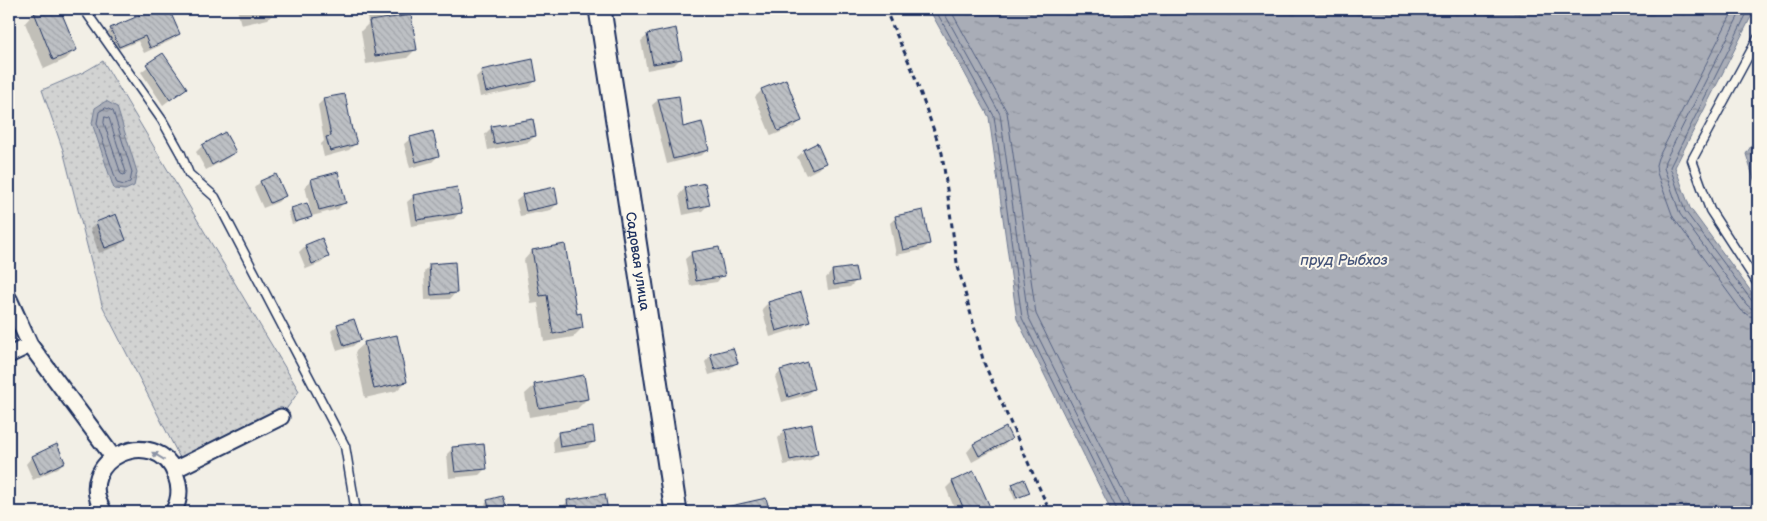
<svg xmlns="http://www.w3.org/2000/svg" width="1767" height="521" font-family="'Balsamiq Sans',sans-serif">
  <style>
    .green { fill: url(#green-dots); stroke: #768198 }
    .water { fill: url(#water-ripples); stroke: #707b93 }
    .shadow { fill: #0003 }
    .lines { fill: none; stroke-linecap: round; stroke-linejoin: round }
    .shore { stroke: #546182; stroke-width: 1 }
    .building { fill: url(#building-back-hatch); stroke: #1b2f5e }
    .lane-casing { stroke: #1b2f5e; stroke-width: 11 }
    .street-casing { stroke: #1b2f5e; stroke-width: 19 }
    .secondary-casing { stroke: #1b2f5e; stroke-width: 25 }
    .path { stroke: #1b2f5e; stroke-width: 3; stroke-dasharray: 5 4; stroke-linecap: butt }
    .lane { stroke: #fbf7ec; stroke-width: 8 }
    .street { stroke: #fbf7ec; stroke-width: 15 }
    .secondary { stroke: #fbf7ec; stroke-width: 21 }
    .oneway { fill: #8b93a5 }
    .labels { text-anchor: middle; stroke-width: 4; stroke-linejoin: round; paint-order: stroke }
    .street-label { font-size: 14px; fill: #1b2f5e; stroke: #fbf7ec }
    .water-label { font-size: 15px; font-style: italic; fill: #465579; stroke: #fbf7ec }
  </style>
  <defs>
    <pattern id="green-dots" width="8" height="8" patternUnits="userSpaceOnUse" patternTransform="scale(1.25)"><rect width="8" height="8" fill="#d2d3d2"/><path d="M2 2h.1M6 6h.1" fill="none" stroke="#b4b5b7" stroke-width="1.8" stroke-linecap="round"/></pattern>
    <pattern id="water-ripples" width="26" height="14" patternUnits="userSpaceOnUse" patternTransform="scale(1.25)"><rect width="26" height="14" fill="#a9adb7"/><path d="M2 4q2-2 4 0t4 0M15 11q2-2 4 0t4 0" fill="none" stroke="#898d98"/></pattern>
    <pattern id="building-back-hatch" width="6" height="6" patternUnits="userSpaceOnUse" patternTransform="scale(1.25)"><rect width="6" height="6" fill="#bdc0c4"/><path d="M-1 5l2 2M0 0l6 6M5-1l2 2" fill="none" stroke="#a2a5ab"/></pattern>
  </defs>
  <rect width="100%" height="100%" fill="#f2efe6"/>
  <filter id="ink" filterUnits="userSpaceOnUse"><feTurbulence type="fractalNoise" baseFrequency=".02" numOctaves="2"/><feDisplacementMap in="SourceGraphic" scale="10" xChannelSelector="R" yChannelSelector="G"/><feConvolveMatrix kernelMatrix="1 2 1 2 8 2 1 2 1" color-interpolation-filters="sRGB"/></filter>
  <g filter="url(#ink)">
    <!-- green -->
    <path class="green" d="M103,61L299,391L285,411L183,464L102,305L63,150L42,90L84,72Z"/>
    <!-- water -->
    <path class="water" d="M929,9H1755L1675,167L1690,208L1758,301V512H1112L1017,319L989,117Z
      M106,101L117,107L137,172L134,186L125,190L114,189L92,123L95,108Z
      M1758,135V192L1746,154Z"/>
    <!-- shadow -->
    <path class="shadow" d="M45,9H58L75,50L66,59L44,69L25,23L34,13Z
      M157,9H167L178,34L172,40L144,53L138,41L112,52L105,35L111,29Z
      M237,9H284L274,11V13L268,19L241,25Z
      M366,9H405L415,50L407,58L366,64L361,31L368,24Z
      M648,35L681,58L674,65L647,70L641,41Z
      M163,55L185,88L163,105L141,72Z
      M482,71L536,80L530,87L480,97L476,77Z
      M762,90L801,121L794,127L771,136L755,97Z
      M678,97L681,128L707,150L702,155L667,164L652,105L658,100Z
      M324,99L356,143L349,150L324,157L321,144L324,141L318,105Z
      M532,120L535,136L529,142L488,150L485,134L491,128Z
      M225,134L234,152L228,158L206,170L196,152L202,146Z
      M411,138L438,156L432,162L410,168L404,144Z
      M804,151L825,162L818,169L806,175L797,157Z
      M275,175L284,196L278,202L263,208L254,188L260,182Z
      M312,180L344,203L338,209L312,216L305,186Z
      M704,185L708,205L702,211L683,215L679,195L685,188Z
      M523,195L557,204L551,210L520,216L516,201Z
      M414,196L460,212L454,219L411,226L407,202Z
      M306,205L310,217L307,219L292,224L288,212L291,209Z
      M896,217L929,244L922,250L896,255L890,223Z
      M96,223L125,239L118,246L99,253L90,229Z
      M305,246L328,257L321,263L306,269L299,252Z
      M532,251L576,315L582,328L573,337L544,342L538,303L531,304L524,260Z
      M692,253L723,275L717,282L690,286L685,259Z
      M430,265L456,292L450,299L425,300L424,272Z
      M832,271L856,281L850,287L828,290L826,278Z
      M800,293L808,321L802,327L770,337L762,309L768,303Z
      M338,325L360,340L353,346L337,351L331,331Z
      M365,343L406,382L396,391L365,398L355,352Z
      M711,355L736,363L730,369L709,375L705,362Z
      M781,371L813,389L807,395L782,402L775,377Z
      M535,385L587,399L577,409L529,417L525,394Z
      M1006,429L1011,439L1004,445L972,462L967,452L973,445Z
      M785,431L817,453L811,460L784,465L778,438Z
      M559,433L594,442L587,448L554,453L553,440Z
      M56,446L64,462L58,468L33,480L26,464L32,457Z
      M453,448L486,468L479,475L449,478L447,454Z
      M974,473L989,507L984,512H956L946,488L952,482Z
      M1023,481L1028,493L1015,500L1010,488Z
      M488,501L505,511L504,512H487L485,504Z
      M568,501L607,510L605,512H562L561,508Z
      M449,509V512H425Z"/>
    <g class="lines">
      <!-- shore -->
      <path class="shore" d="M935,9L994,116L1022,318L1116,508V512
        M942,9L1000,114L1028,316L1122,505L1123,512
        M950,9L1007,112L1036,314L1128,502L1130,512
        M1734,9L1658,158L1656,165L1657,173L1673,217L1741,310L1749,316L1758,317
        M1742,9L1665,161L1664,168L1680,214L1747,305L1752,309L1758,310
        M1749,9L1670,167L1685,211L1752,301L1758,304
        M106,108L113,111L132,172L130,182L124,185L117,183L97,123L99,112Z
        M105,117L109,118L126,172L124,175L121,174L104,123Z"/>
    </g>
    <!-- building -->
    <path class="building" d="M42,9H60L77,50L53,60L34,12Z
      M155,9H169L180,34L150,48L145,36L119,47L110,28Z
      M411,15L417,50L375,56L369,21Z
      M676,28L682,59L653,64L647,34Z
      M163,53L187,88L170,100L146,64Z
      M533,59L537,81L486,92L481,70Z
      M786,79L802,121L778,131L761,89Z
      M345,94L352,130H353L357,144L330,151L326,137L331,136L323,98Z
      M679,96L683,127L702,122L709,150L673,159L658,99Z
      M533,119L536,136L494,144L491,126Z
      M433,131L439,156L416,162L410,137Z
      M225,132L236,152L212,165L202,145Z
      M817,143L826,163L812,169L803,150Z
      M338,172L346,203L319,210L311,179Z
      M276,174L286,196L270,203L260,181Z
      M705,183L710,205L689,209L685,187Z
      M457,187L462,213L417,220L413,195Z
      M555,187L558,204L526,211L522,194Z
      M307,203L312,217L295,222L291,208Z
      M923,210L930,244L903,250L895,216Z
      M116,214L126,240L105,248L96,222Z
      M322,238L329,257L312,264L305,245Z
      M565,244L577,314L581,313L583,328L553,334L547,295L540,296L532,250Z
      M719,247L725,276L696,281L691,252Z
      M455,262L457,293L431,295L429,264Z
      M855,267L858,281L834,285L832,270Z
      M801,292L810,321L776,331L768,302Z
      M354,319L361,340L344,346L337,324Z
      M397,335L407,382L374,389L364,342Z
      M733,348L738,363L715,370L710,354Z
      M807,362L814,389L788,397L780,370Z
      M584,375L588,399L539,408L534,384Z
      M812,424L818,454L790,460L784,430Z
      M593,427L595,442L560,447L558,432Z
      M1006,427L1012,439L979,456L973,444Z
      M57,444L65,462L40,474L32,456Z
      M484,444L487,469L455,472L452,447Z
      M974,471L990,507L979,512H965L952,481Z
      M1024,479L1030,493L1017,498L1012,484Z
      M605,494L608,511L569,512L567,500Z
      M502,496L507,512H490L487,500Z
      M766,498L770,512H727L726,507Z"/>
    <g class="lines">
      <!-- lane casing -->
      <g class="lane-casing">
        <path id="lane" d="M84,9L162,120L181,154L189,174L215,197L345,446L356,512
          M1758,38L1692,160L1710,210L1758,284"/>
      </g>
      <!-- street casing -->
      <g class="street-casing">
        <path id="street" d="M9,299L30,345L113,457
          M9,355L30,345
          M174,470L281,417
          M104,512C70,459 158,422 176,476C181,489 180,500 173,512"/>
      </g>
      <!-- secondary casing -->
      <g class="secondary-casing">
        <g id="secondary">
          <path id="s1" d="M600,9L676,512"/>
        </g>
      </g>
      <!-- path -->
      <path class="path" d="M885,9L912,69L942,153L957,263L984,363L1050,512"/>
      <!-- lane -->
      <use href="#lane" class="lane"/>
      <!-- street -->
      <use href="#street" class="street"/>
      <!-- secondary -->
      <use href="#secondary" class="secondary"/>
    </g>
    <!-- one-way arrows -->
    <defs><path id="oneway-solid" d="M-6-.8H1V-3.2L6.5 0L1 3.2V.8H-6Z" transform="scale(1.25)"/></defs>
    <use class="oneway" href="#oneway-solid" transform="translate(158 456) rotate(-149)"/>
  </g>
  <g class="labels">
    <!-- street labels -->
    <g class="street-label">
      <text dy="5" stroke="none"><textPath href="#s1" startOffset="255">Садовая улица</textPath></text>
    </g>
    <!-- water labels -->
    <g class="water-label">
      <text x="1344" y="265">пруд Рыбхоз</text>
    </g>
  </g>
  <!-- margin -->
  <rect width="1767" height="521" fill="none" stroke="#fbf7ec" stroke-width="30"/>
  <rect x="15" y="15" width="1737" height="491" fill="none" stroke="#1b2f5e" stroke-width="2" filter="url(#ink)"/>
</svg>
